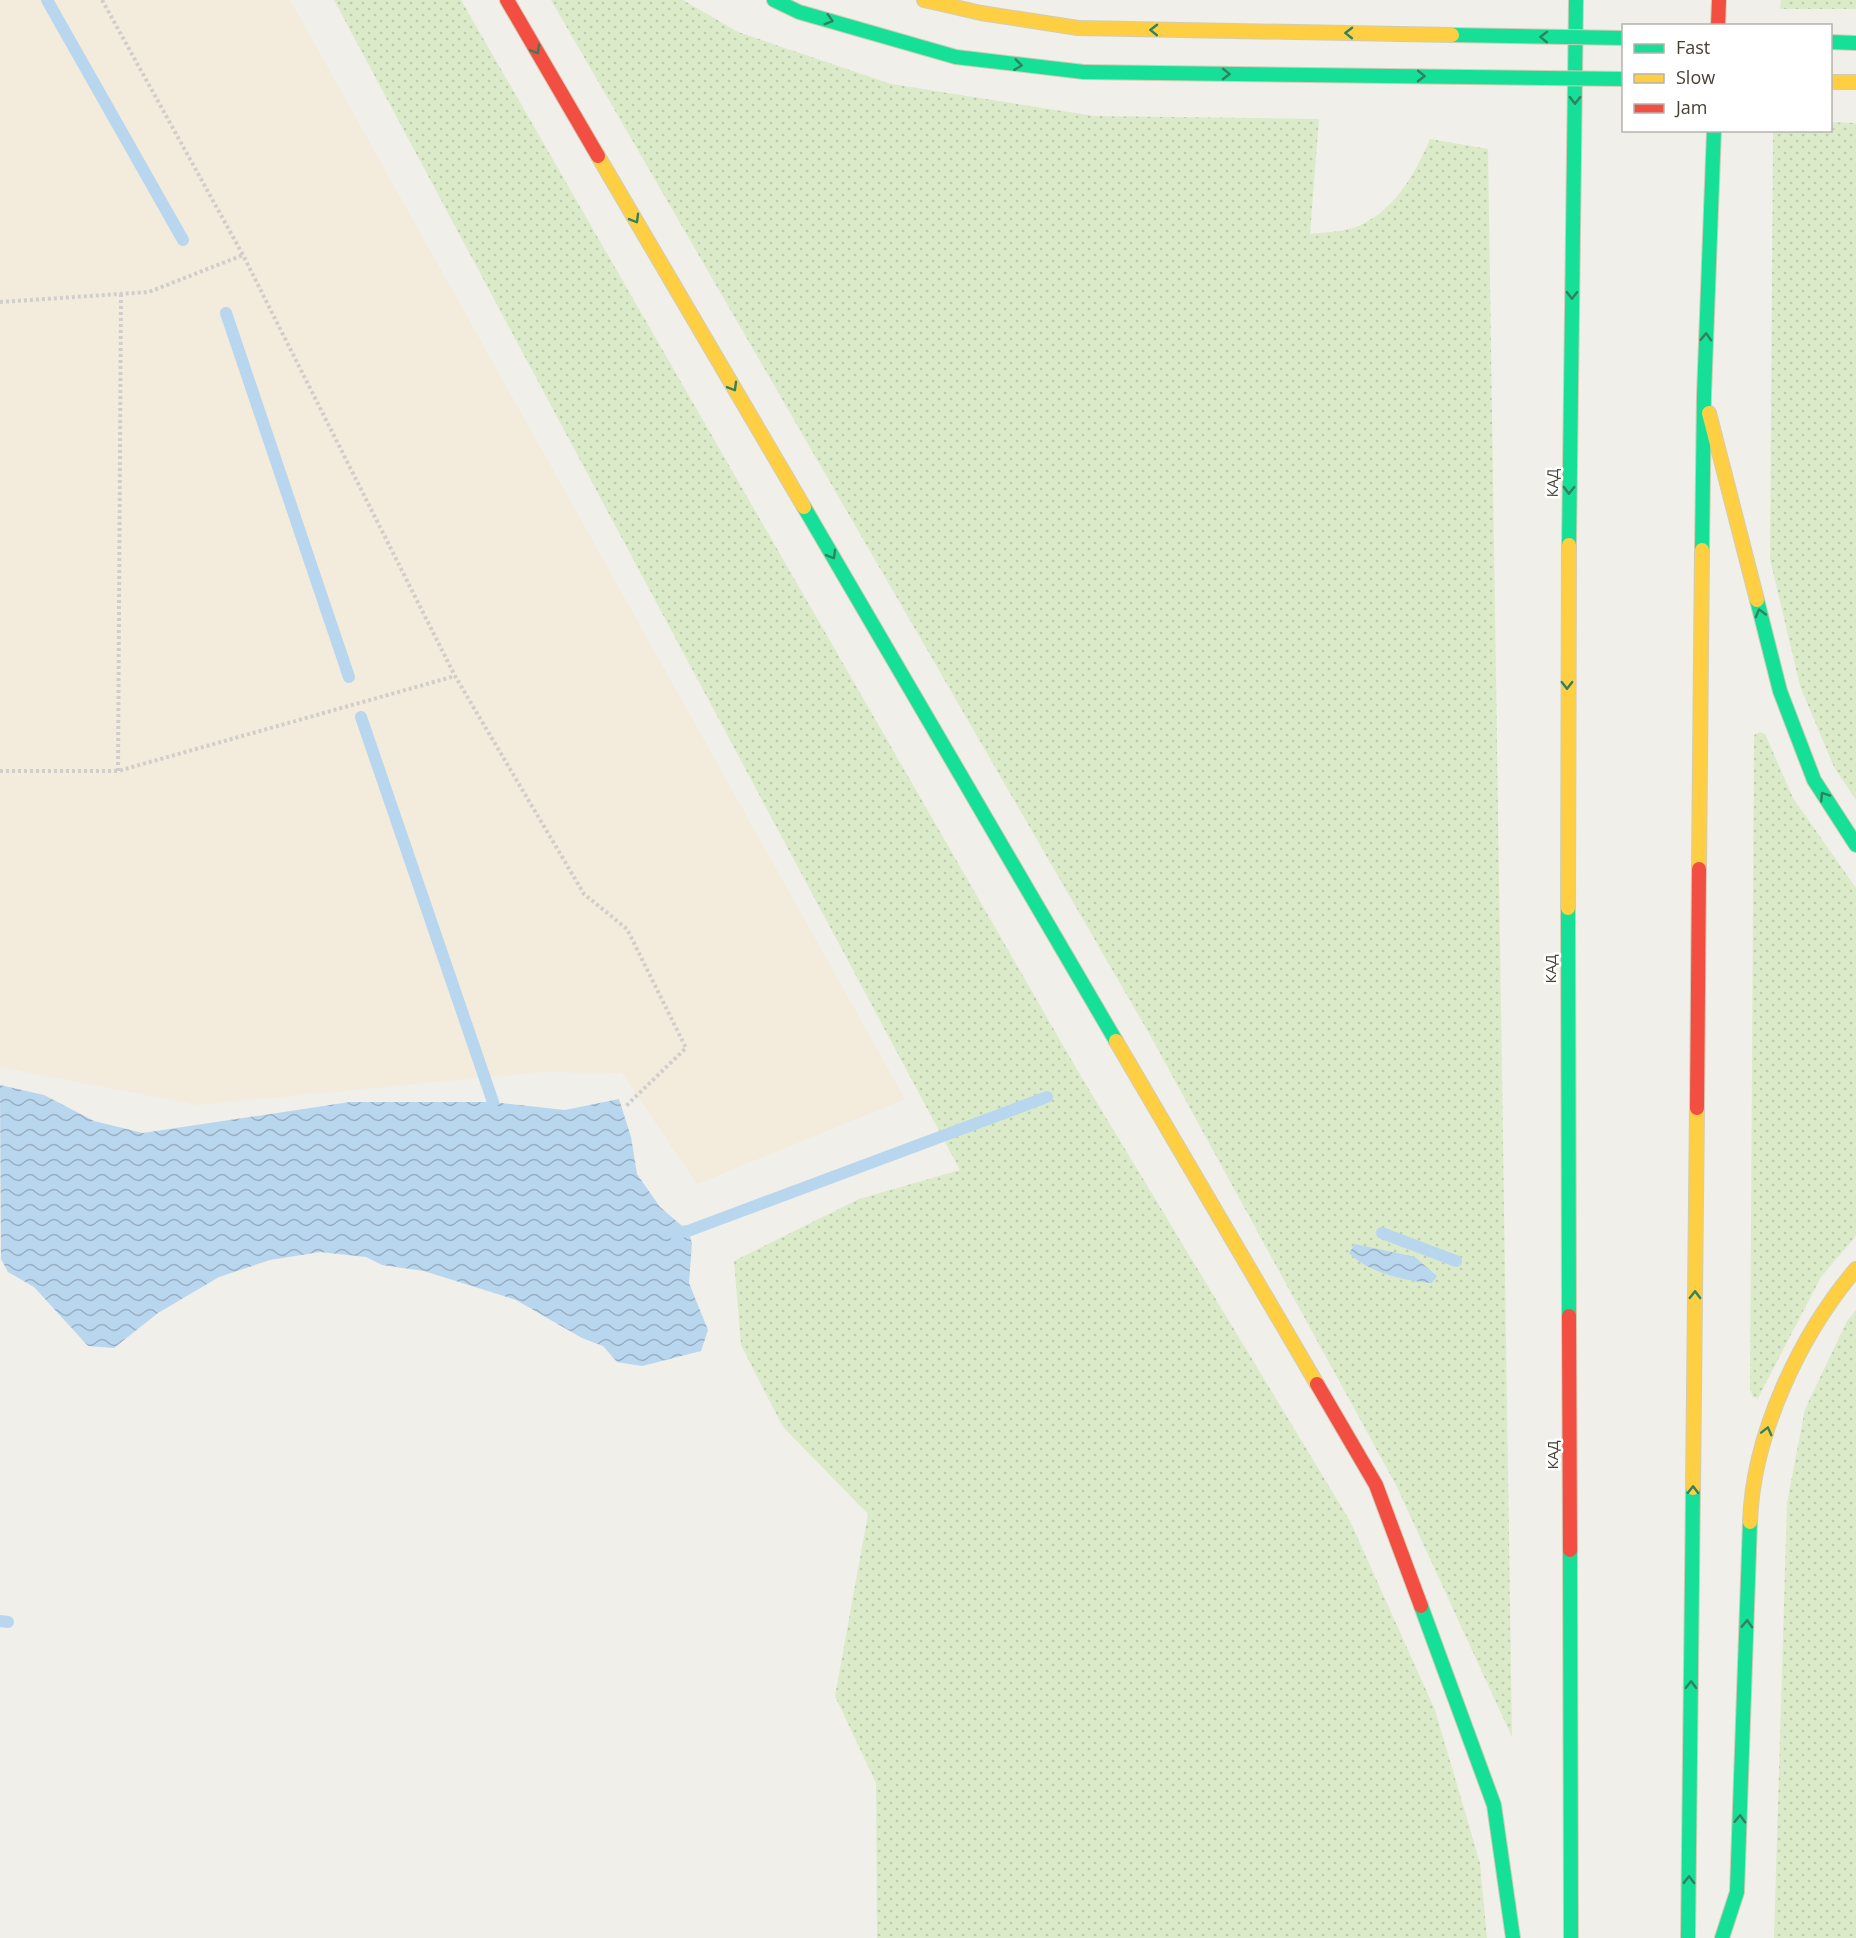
<svg xmlns="http://www.w3.org/2000/svg" width="1856" height="1938" font-family="'Open Sans',sans-serif">
  <style>
    .commercial { fill: #f3ebdc }
    .grass { fill: url(#grass-dots) }
    .water { fill: url(#water-waves) }
    .lines { fill: none; stroke-linecap: round; stroke-linejoin: round }
    .stream { stroke: #b9d6ef; stroke-width: 12 }
    .fast-casing { stroke: #d2ccb6; stroke-width: 16 }
    .slow-casing { stroke: #d2ccb6; stroke-width: 16 }
    .jam-casing { stroke: #d2ccb6; stroke-width: 16 }
    .path { stroke: #d1ceca; stroke-width: 4; stroke-dasharray: 3 3; stroke-linecap: butt }
    .fast { stroke: #16e098; stroke-width: 14 }
    .slow { stroke: #ffcf43; stroke-width: 14 }
    .jam { stroke: #f24e42; stroke-width: 14 }
    .fast-bridge-casing { stroke: #d2ccb6; stroke-width: 16; stroke-linecap: butt }
    .slow-bridge-casing { stroke: #d2ccb6; stroke-width: 16; stroke-linecap: butt }
    .fast-bridge { stroke: #16e098; stroke-width: 14 }
    .slow-bridge { stroke: #ffcf43; stroke-width: 14 }
    .oneway { stroke: #33805d }
    .labels { text-anchor: middle; stroke-width: 5; stroke-linejoin: round; paint-order: stroke }
    .street-label { font-size: 15px; fill: #464035; stroke: #fff }
  </style>
  <defs>
    <pattern id="grass-dots" width="8" height="8" patternUnits="userSpaceOnUse" patternTransform="scale(1.5)"><rect width="8" height="8" fill="#dbebc9"/><path d="M2 2h.1M6 6h.1" fill="none" stroke="#bdcbad" stroke-width="1.8" stroke-linecap="round"/></pattern>
    <pattern id="water-waves" width="16" height="10" patternUnits="userSpaceOnUse" patternTransform="scale(1.5)"><rect width="16" height="10" fill="#b9d6ef"/><path d="M0 5q4-4 8 0t8 0" fill="none" stroke="#98afc2"/></pattern>
  </defs>
  <rect width="100%" height="100%" fill="#f0efe9"/>
  <!-- commercial -->
  <path class="commercial" d="M0,0H290L905,1099L697,1184L622,1073L542,1072L197,1105L0,1067Z"/>
  <!-- grass -->
  <path class="grass" d="M334,0H461L1076,1068L1350,1521L1435,1710L1480,1863L1487,1938H877L876,1783L835,1696L868,1514L783,1427L741,1345L734,1261L859,1199L960,1170Z
    M551,0H683L738,32L891,84L1094,116L1319,119L1310,234C1325,232 1347,232 1361,225C1396,208 1415,174 1430,139L1488,149L1512,1737L1396,1485L1150,1035Z
    M1781,0H1856V9H1780Z
    M1831,122L1855,123L1856,125V800L1834,767L1800,686L1770,559L1773,131L1830,130Z
    M1760,732L1765,734L1793,798L1856,888V1236L1821,1277L1758,1398L1753,1397L1750,1389L1754,735Z
    M1856,1310V1938H1774L1787,1503L1805,1409L1847,1321Z"/>
  <!-- water -->
  <path class="water" d="M0,1085L44,1095L94,1121L143,1133L350,1102H493L565,1110L619,1099L631,1137L637,1174L660,1207L688,1231L692,1243L689,1283L708,1330L701,1351L642,1366L617,1362L603,1346L582,1338L516,1300L424,1271L382,1265L366,1257L320,1252L270,1260L219,1277L158,1313L114,1348L88,1346L34,1287L8,1272L1,1259Z
    M1355,1244L1415,1257L1437,1276L1432,1283C1405,1281 1369,1273 1349,1253Z"/>
  <g class="lines">
    <!-- stream -->
    <path class="stream" d="M47,0L183,240
      M226,313L349,677
      M361,717L493,1102
      M673,1233L688,1231L1047,1097
      M1382,1233L1456,1261
      M0,1621L8,1622"/>
    <!-- fast casing -->
    <g class="fast-casing">
      <path id="fast" d="M774,0L799,12L956,57L1084,72
        M1830,42L1856,43
        M804,507L1116,1041
        M1569,545L1576,0
        M1702,550L1704,395L1714,130
        M1757,600L1780,691L1814,780L1856,845
        M1568,908L1569,1316
        M1570,1550L1571,1938
        M1421,1606L1494,1805L1513,1938
        M1688,1938L1693,1488
        M1722,1938L1737,1892L1750,1522"/>
    </g>
    <!-- slow casing -->
    <g class="slow-casing">
      <path id="slow" d="M924,0L981,13L1078,28
        M1830,82H1856
        M598,156L804,507
        M1709,413L1757,600
        M1699,869L1702,550
        M1568,908L1569,545
        M1116,1041L1317,1384
        M1693,1488L1697,1108
        M1750,1522C1753,1434 1800,1335 1856,1269"/>
    </g>
    <!-- jam casing -->
    <g class="jam-casing">
      <path id="jam" d="M507,0L598,156
        M1718,26L1719,0
        M1697,1108L1699,869
        M1569,1316L1570,1550
        M1317,1384L1376,1485L1421,1606"/>
    </g>
    <!-- path -->
    <path class="path" d="M102,0L243,255L455,676L584,894L627,929L686,1048L626,1106
      M0,302L149,292L243,255
      M0,771H118L455,676
      M118,771L121,294"/>
    <!-- fast -->
    <use href="#fast" class="fast"/>
    <!-- slow -->
    <use href="#slow" class="slow"/>
    <!-- jam -->
    <use href="#jam" class="jam"/>
    <!-- fast-bridge casing -->
    <g class="fast-bridge-casing">
      <path id="fast-bridge" d="M1452,35L1624,38
        M1084,72L1624,79"/>
    </g>
    <!-- slow-bridge casing -->
    <g class="slow-bridge-casing">
      <path id="slow-bridge" d="M1078,28L1452,35"/>
    </g>
    <!-- fast-bridge -->
    <use href="#fast-bridge" class="fast-bridge"/>
    <!-- slow-bridge -->
    <use href="#slow-bridge" class="slow-bridge"/>
  </g>
  <!-- one-way arrows -->
  <defs><path id="oneway-chevron" d="M-2-3.5L2.5 0L-2 3.5" fill="none" stroke-width="1.6" stroke-linecap="round" stroke-linejoin="round" transform="scale(1.5)"/></defs>
  <g class="oneway">
    <use href="#oneway-chevron" transform="translate(829 20) rotate(16)"/>
    <use href="#oneway-chevron" transform="translate(1154 30) rotate(-179)"/>
    <use href="#oneway-chevron" transform="translate(1349 33) rotate(-179)"/>
    <use href="#oneway-chevron" transform="translate(1544 37) rotate(-179)"/>
    <use href="#oneway-chevron" transform="translate(536 50) rotate(60)"/>
    <use href="#oneway-chevron" transform="translate(1018 65) rotate(7)"/>
    <use href="#oneway-chevron" transform="translate(1226 74) rotate(1)"/>
    <use href="#oneway-chevron" transform="translate(1421 76) rotate(1)"/>
    <use href="#oneway-chevron" transform="translate(1575 100) rotate(91)"/>
    <use href="#oneway-chevron" transform="translate(635 219) rotate(60)"/>
    <use href="#oneway-chevron" transform="translate(1572 295) rotate(91)"/>
    <use href="#oneway-chevron" transform="translate(1706 337) rotate(-88)"/>
    <use href="#oneway-chevron" transform="translate(733 387) rotate(60)"/>
    <use href="#oneway-chevron" transform="translate(1569 490) rotate(91)"/>
    <use href="#oneway-chevron" transform="translate(832 555) rotate(60)"/>
    <use href="#oneway-chevron" transform="translate(1760 613) rotate(-105)"/>
    <use href="#oneway-chevron" transform="translate(1567 685) rotate(90)"/>
    <use href="#oneway-chevron" transform="translate(1824 796) rotate(-123)"/>
    <use href="#oneway-chevron" transform="translate(1695 1295) rotate(-89)"/>
    <use href="#oneway-chevron" transform="translate(1767 1431) rotate(-76)"/>
    <use href="#oneway-chevron" transform="translate(1693 1490) rotate(-89)"/>
    <use href="#oneway-chevron" transform="translate(1747 1624) rotate(-88)"/>
    <use href="#oneway-chevron" transform="translate(1691 1685) rotate(-89)"/>
    <use href="#oneway-chevron" transform="translate(1740 1819) rotate(-88)"/>
    <use href="#oneway-chevron" transform="translate(1689 1880) rotate(-89)"/>
  </g>
  <g class="labels">
    <!-- street labels -->
    <g class="street-label">
      <text transform="translate(1553 483) rotate(-89)" y="5">КАД</text>
      <text transform="translate(1551 969) rotate(-90)" y="5">КАД</text>
      <text transform="translate(1553 1455) rotate(-90)" y="5">КАД</text>
    </g>
  </g>
  <!-- legend -->
  <rect x="1622" y="24" width="210" height="108" fill="#ffffff" stroke="#b5b3ae" stroke-width="1.5"/>
  <rect x="1634" y="44" width="30" height="9" fill="#16e098" stroke="#b5b3ae" stroke-width="1.5"/>
  <text x="1676" y="54" font-size="18" fill="#464035">Fast</text>
  <rect x="1634" y="74" width="30" height="9" fill="#ffcf43" stroke="#b5b3ae" stroke-width="1.5"/>
  <text x="1676" y="84" font-size="18" fill="#464035">Slow</text>
  <rect x="1634" y="104" width="30" height="9" fill="#f24e42" stroke="#b5b3ae" stroke-width="1.5"/>
  <text x="1676" y="114" font-size="18" fill="#464035">Jam</text>
</svg>
